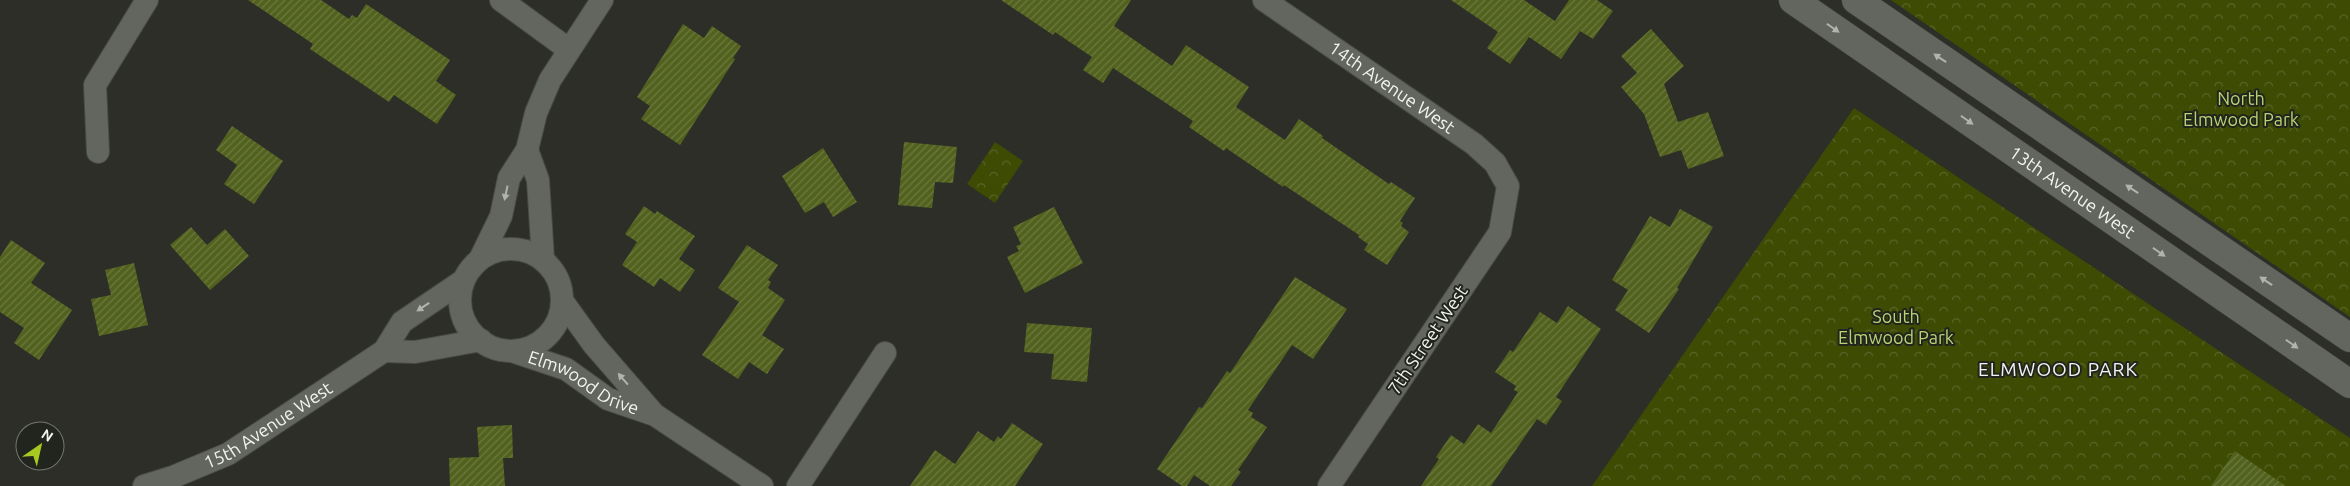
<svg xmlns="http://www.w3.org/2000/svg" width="2350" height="486" font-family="Ubuntu,sans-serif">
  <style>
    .forest { fill: url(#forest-crowns) }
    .building { fill: url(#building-hatch) }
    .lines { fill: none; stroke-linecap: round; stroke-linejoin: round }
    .minor-casing { stroke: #494b46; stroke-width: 24 }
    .tertiary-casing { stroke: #494b46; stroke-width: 29 }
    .minor { stroke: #63665e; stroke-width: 22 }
    .tertiary { stroke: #63665e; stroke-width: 28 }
    .oneway { fill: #b1b4ae }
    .labels { text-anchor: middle; stroke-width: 4; stroke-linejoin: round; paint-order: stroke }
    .street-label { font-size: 18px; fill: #f1f3ef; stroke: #22241e }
    .park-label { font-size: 18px; fill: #b8d273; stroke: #22241e }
    .neighbourhood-label { font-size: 19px; letter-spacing: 1px; fill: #f1f3ef; stroke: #22241e }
  </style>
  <defs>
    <pattern id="forest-crowns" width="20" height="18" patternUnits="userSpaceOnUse" patternTransform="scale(1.25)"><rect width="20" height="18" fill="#3d4b03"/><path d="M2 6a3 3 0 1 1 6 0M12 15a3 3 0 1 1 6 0" fill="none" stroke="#5a6528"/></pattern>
    <pattern id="building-hatch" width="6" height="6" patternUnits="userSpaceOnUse" patternTransform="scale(1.25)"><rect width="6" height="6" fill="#52621e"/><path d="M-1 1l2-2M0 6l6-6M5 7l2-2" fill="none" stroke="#6b793f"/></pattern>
  </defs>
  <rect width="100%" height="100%" fill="#2c2e27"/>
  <!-- forest -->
  <path class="forest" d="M1891,0H2350V317Z
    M1854,108L2350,438V486H1592Z
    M995,142L1023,161L995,203L967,184Z"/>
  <!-- building -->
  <path class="building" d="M248,0H321L349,19L352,15L357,18L366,4L450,60L436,81L456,95L437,124L394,95L389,102L310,49L313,44Z
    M1001,0H1131L1114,26L1172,66L1186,45L1249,87L1236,107L1285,140L1299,119L1323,136L1322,138L1389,184L1391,182L1415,198L1400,221L1403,223L1401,226L1409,232L1387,265L1364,250L1368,244L1358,237L1359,235L1284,185L1283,187L1226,148L1224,151L1189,127L1193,121L1113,68L1103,83L1083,70L1092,57L1055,32L1053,35Z
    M1451,0H1524L1555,21L1569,0H1597L1613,11L1593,39L1580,31L1561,59L1529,37L1510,64L1487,48L1498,32Z
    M683,24L704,38L712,26L741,46L733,58L735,59L680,145L641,119L650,106L637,97Z
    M1651,29L1684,66L1664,84L1678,122L1708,112L1724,156L1688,169L1681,150L1660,157L1644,114L1621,87L1637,73L1621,56Z
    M232,126L283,161L254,204L224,184L237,165L216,150Z
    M904,142L957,147L953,183L935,182L932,208L898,205Z
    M823,148L857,202L833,217L824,202L805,213L782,176Z
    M644,206L655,214L657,211L695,236L679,259L695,270L680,292L660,278L654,287L622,265L637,242L625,234Z
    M1054,207L1083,263L1025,293L1007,257L1019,251L1016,246L1021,244L1013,227Z
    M1680,209L1713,227L1677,288L1679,289L1649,333L1615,310L1628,290L1612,280L1650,216L1670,227Z
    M191,227L207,245L225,229L249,256L210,290L170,245Z
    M11,240L45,263L31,283L72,310L39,360L14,343L24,328L0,312V257Z
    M747,245L778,265L768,280L771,282L768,288L785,300L762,335L784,349L767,374L749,362L738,379L702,355L739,302L718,288Z
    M134,263L148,325L99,336L91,299L111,295L105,270Z
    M1295,277L1347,309L1313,359L1292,345L1248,410L1253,413L1251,417L1267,427L1238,470L1241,472L1231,486H1210L1194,475L1187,486H1182L1157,469L1199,407L1202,408L1227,371L1230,373Z
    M1568,306L1601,329L1556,397L1562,401L1546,425L1537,419L1491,486H1421L1439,459L1436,457L1451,435L1464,444L1478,424L1491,433L1518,392L1514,390L1516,386L1495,372L1510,350L1513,352L1540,312L1557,323Z
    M1027,323L1092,328L1087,382L1051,379L1054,354L1024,352Z
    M1012,423L1043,444L1015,486H910L935,450L955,464L978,431L994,442L998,436L1001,439Z
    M512,425L513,458H503L505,486H450L449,458L479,457L477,427Z
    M2235,451L2286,486H2211Z"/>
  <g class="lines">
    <!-- minor casing -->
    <g class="minor-casing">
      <g id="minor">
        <path d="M501,0L568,49"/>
        <path id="s1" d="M1264,0L1474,144L1495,163L1508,186L1500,232L1329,486"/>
        <path d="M527,150L538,180L543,259"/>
        <path d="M98,152L95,85L147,0"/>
        <circle cx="511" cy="300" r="51"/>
        <path d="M480,259L501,216L509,178L527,150L536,113L550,80L602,0"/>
        <path d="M563,302L594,345L653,413"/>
        <path d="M384,351L415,352L481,340"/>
        <path id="s2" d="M512,351L566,369L608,399L655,415L762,486"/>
        <path id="s3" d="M144,486L173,477L228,454L384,351L402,322L464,280"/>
        <path d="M798,486L885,353"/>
      </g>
    </g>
    <!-- tertiary casing -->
    <g class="tertiary-casing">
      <g id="tertiary">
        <path id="s4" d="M1793,0L2350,384"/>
        <path d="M1856,0L2350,338"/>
      </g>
    </g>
    <!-- minor -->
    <use href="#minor" class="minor"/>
    <!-- tertiary -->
    <use href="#tertiary" class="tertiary"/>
  </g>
  <!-- one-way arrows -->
  <defs><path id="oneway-solid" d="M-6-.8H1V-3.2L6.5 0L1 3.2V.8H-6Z" transform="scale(1.25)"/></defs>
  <g class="oneway">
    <use href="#oneway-solid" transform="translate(1833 28) rotate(35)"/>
    <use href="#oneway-solid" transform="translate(1940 58) rotate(-146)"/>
    <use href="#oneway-solid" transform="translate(1967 120) rotate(35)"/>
    <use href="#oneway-solid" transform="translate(2132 189) rotate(-146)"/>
    <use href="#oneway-solid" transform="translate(506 193) rotate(102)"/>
    <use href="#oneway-solid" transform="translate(2159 252) rotate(35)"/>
    <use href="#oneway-solid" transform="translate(2266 281) rotate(-146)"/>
    <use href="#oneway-solid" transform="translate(423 307) rotate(146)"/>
    <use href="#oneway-solid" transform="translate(2292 344) rotate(35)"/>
    <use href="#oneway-solid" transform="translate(623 379) rotate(-131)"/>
  </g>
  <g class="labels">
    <!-- street labels -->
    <g class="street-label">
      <text dy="6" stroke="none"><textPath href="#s1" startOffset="155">14th Avenue West</textPath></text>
      <text dy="6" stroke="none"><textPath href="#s4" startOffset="339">13th Avenue West</textPath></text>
      <text transform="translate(1428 340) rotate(-56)" y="6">7th Street West</text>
      <text dy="6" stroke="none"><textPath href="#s2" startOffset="79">Elmwood Drive</textPath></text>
      <text dy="6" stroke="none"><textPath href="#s3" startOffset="139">15th Avenue West</textPath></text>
    </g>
    <!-- park labels -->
    <g class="park-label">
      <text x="2241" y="105">North<tspan x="2241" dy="21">Elmwood Park</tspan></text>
      <text x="1896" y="323">South<tspan x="1896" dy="21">Elmwood Park</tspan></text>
    </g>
    <!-- neighbourhood labels -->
    <g class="neighbourhood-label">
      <text x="2058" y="376">ELMWOOD PARK</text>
    </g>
  </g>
  <!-- north arrow -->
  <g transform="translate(40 446) rotate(34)"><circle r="24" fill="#22241e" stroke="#757772"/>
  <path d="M0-4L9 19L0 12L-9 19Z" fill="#a6c821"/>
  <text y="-8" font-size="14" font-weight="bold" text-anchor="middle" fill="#f1f3ef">N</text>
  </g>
</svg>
